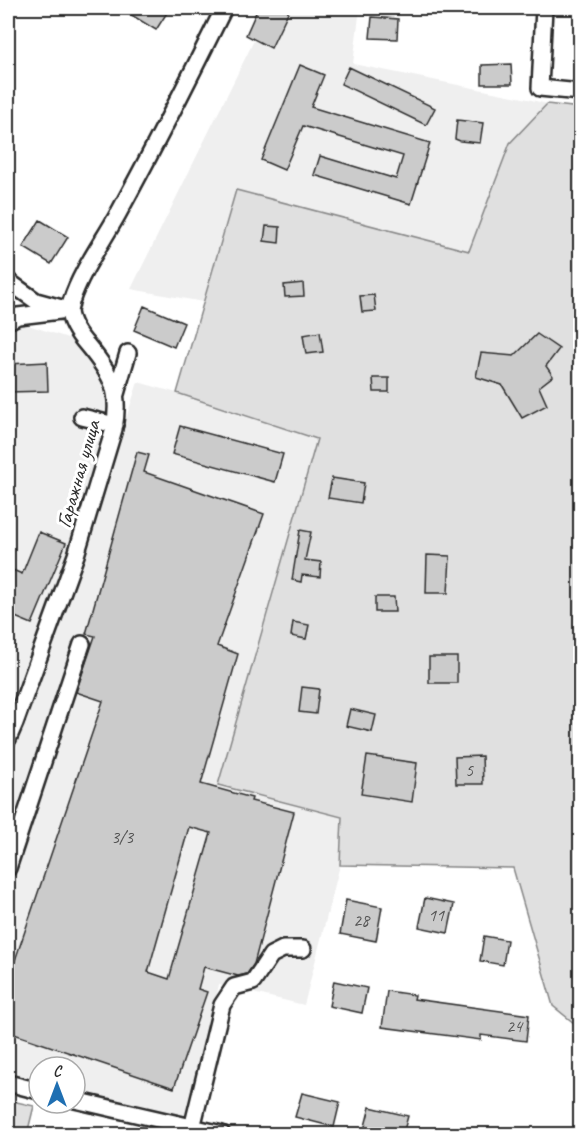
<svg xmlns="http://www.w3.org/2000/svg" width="588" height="1142" font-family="Caveat,sans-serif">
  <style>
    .built { fill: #efefef }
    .green { fill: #e0e0e0; stroke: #868686; stroke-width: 1.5 }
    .building { fill: #cbcbcb; stroke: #2b2b2b; stroke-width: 1.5; fill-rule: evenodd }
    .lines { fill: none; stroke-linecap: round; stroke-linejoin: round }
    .minor-casing { stroke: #2b2b2b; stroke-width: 20 }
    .minor { stroke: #fff; stroke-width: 15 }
    .labels { text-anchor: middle; stroke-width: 6; stroke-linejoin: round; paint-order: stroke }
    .number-label { font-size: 18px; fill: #535353 }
    .street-label { font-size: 21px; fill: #2b2b2b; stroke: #fff }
  </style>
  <rect width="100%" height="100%" fill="#fff"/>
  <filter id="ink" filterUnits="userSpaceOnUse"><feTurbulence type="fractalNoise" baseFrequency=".0167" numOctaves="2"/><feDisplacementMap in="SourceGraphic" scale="12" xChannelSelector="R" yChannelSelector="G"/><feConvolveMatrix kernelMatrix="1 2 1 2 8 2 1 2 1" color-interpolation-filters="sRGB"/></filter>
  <g filter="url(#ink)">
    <!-- built -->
    <path class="built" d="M270,8H360L353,64L528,99L547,104L510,143L469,251L236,190L203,302L131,289Z
      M13,320L80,342L113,393L111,416L85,409L80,423L107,432L28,665L8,702V323Z
      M138,382L177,393L318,439L219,785L342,817L340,865L304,1005L219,985L185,1119L75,1092V1067H39V1083L8,1075V760L27,720Z"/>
    <!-- green -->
    <path class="green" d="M547,104L580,108V1028L553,1006L513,868L340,865L342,817L218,785L317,439L177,393L236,190L469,251L510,143Z
      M8,1100L34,1106L27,1134H8Z"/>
    <!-- building -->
    <path class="building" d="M120,8H170L156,30Z
      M258,8H290L271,48L246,35Z
      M372,17L398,19L397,39L370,38Z
      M511,64L512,84H482V65Z
      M300,65L324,75L311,107L430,143L411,204L314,175L320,156L396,179L403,156L303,126L284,170L261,160Z
      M349,67L435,108L426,125L341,84Z
      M457,120L483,123L480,143L460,141L455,139Z
      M40,220L68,237L51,264L23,247Z
      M266,226L280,227L279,243L264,241Z
      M303,283L304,296L285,297L284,285Z
      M374,295L376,311L362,312L360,296Z
      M144,306L184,323L174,347L134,330Z
      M320,332L323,352L306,354L303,335Z
      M537,334L559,349L546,366L553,376L539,387L547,405L522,418L502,385L476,377L481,353L514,356Z
      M47,362L48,391L8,392V364Z
      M373,378H389V392H374Z
      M180,426L283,454L275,482L172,454Z
      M137,452L149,455L144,472L264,514L217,646L238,654L201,784L252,798L251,801L294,812L254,964L247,974L238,976L204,967L198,989L207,992L174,1088L8,1032V981L103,701L76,692L95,636L86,634ZM189,827L211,833L169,979L148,972Z
      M332,478L364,483L361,503L328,498Z
      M300,530L311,532L305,560L321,562L320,577L302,575L301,582L292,580Z
      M39,532L66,543L32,624L8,614V568L22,574Z
      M427,555L450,556L448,593H426Z
      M375,597H394L395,612H375Z
      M293,622L309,625L306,639L291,636Z
      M429,657H457V683H429Z
      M302,687L319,689L316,714L299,712Z
      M350,709L376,715L372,732L346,726Z
      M367,756L417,763L412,802L361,794Z
      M482,756L483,784H456L455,757Z
      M425,898L454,904L448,933L419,927Z
      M346,900L382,907L376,941L340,934Z
      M484,936L507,940L503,965L480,961Z
      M334,981L367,988L362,1013L329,1006Z
      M387,991L415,995L414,999L529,1015L526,1041L481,1035V1040L382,1027Z
      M302,1093L340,1102L334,1127L295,1117Z
      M370,1107L408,1116L403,1134H363Z"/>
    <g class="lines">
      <!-- minor casing -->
      <g class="minor-casing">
        <path id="minor" d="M544,8L540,88L580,92
          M8,281L36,301L69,310
          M8,321L18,316L60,311
          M116,394L128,353
          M82,417L115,425
          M8,739L15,723L76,555L114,429C121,391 112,375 88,346C80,337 70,324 69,311C69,310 71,304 71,302C81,271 102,243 118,214C155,146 190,77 224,8
          M8,868L82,644
          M8,1083L39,1091
          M75,1100L222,1134
          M192,1128L222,1005L234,987L253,982L271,955L283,949H303"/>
      </g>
      <!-- minor -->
      <use href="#minor" class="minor"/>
    </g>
  </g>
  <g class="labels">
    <!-- number labels -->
    <g class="number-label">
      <text x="469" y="776">5</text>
      <text x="122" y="843">3/3</text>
      <text x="436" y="921">11</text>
      <text x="361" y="926">28</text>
      <text x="514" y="1032">24</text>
    </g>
    <!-- street labels -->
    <g class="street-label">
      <text transform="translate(78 474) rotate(-74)" y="7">Гаражная улица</text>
    </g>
  </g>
  <!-- margin -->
  <rect width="588" height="1142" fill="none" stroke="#fff" stroke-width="30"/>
  <rect x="15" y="15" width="558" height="1112" fill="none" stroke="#2b2b2b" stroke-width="2" filter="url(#ink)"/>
  <!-- north arrow -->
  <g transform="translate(57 1085)"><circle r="28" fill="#ffffff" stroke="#aaaaaa" stroke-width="1.5"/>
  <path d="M0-4.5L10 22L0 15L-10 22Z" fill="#1f6fb2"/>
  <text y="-9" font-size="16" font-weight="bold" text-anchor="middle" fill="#2b2b2b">С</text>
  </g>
</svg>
